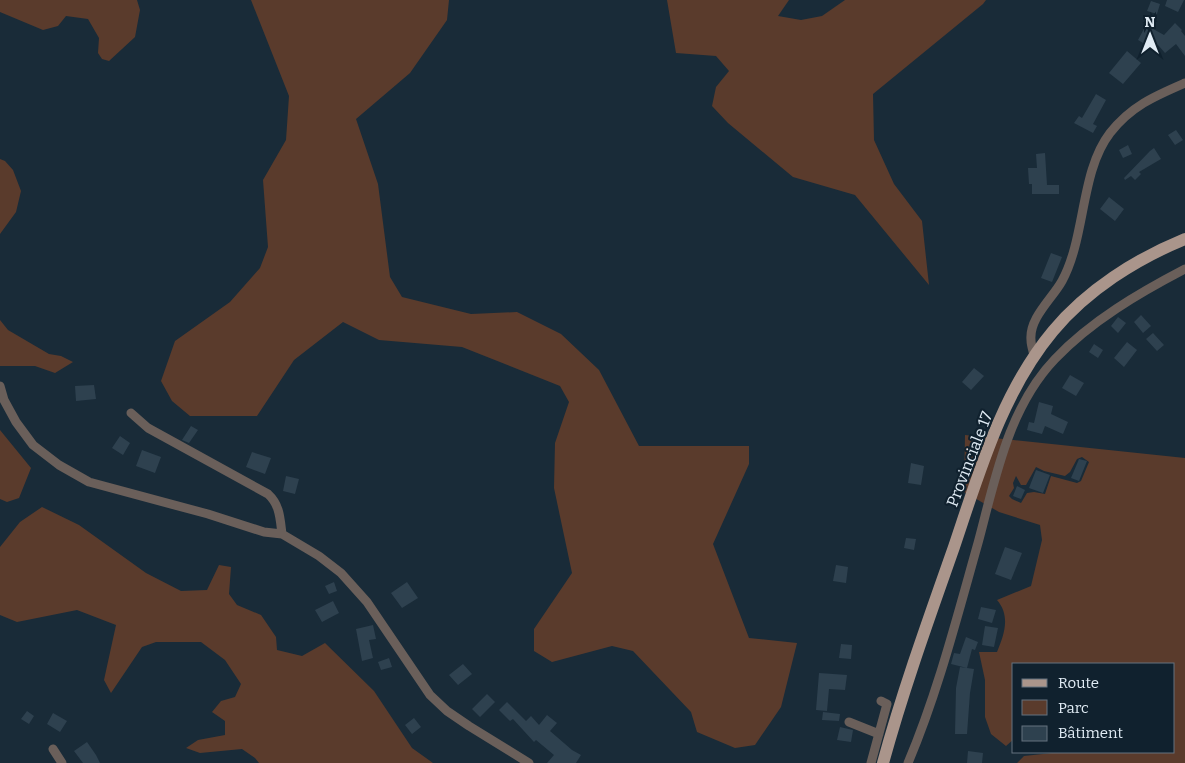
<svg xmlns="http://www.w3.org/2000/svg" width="1185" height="763" font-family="Bitter,serif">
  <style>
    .green { fill: #5a3b2c; fill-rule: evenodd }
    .building { fill: #2e414f }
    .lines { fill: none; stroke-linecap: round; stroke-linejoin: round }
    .street { stroke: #6a5f5a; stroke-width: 9 }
    .primary { stroke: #aa958b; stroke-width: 12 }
    .labels { text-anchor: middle; stroke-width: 4.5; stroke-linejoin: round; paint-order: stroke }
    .street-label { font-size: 16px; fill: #e1ecf5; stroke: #10212e }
  </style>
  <rect width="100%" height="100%" fill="#192b38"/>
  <!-- green -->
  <path class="green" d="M0,0H137L140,10L135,37L109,61L102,59L98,53L99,38L88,19L66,16L58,26L43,30L0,12Z
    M251,0H449L447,20L410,73L356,119L378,184L390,277L402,297L471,314L517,312L561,334L599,370L639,446H749V464L713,544L749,638L797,643L781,707L755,745L735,748L697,732L691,712L633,651L612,646L552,662L534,651V629L572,573L554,488L555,443L569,402L560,386L462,347L379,340L343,322L294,360L257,416H190L172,401L161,381L175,341L230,302L260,268L268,247L263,180L286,140L289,96Z
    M667,0H789L778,16L801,20L822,16L845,0H986L983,4L873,94L874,140L894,184L922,221L929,285L855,195L793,177L728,123L712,106L716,87L729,71L716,56L676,53Z
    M0,159L5,161L13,170L21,191L16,212L0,234Z
    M0,320L8,330L49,354L61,356L73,362L55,373L35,366H0Z
    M0,430L31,468L19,498L7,502L0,499Z
    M965,435L1185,458V763H1017L1024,756L1061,752H1174V664H1014V739L1006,746L991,734L985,717V680L979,652H997C1004,635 1011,616 997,600L1031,586L1042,540L1040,525L999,512L964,492ZM1082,457L1089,462L1081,481L1077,483L1051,476L1045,494L1034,492L1027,493L1021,503L1012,499L1009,496L1014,488L1013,483L1016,476L1021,485H1026L1036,467L1044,471L1065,476L1070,472L1077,459Z
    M42,507L79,525L146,573L181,591L207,590L219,565L231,567L229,594L237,605L261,615L276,637L277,650L302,656L325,643L374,691L412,748L433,763H259L255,758L242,749L200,753L186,748L198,740L225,735V721L212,712L221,701L235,697L241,684L225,660L201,642H156L142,647L111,693L104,680L116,625L77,610L17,622L0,615V547L20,522Z"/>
  <!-- building -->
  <path class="building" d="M1167,0H1184L1178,12L1165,6Z
    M1151,1L1160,4L1157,14L1147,11Z
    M1175,23L1182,30L1181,31L1185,36V56L1176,44L1165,53L1158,45L1155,50L1138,40L1146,25L1164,35Z
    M1127,51L1141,63L1123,84L1109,73Z
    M1096,94L1106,100L1093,124L1097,126L1093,133L1074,123L1079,116L1082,118Z
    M1176,130L1183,140L1175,145L1168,135Z
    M1128,145L1132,154L1123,158L1119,150Z
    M1154,148L1161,159L1139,172L1141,174L1135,180L1131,176L1125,180L1124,178L1150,151Z
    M1045,153L1047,185H1059V194H1032V184H1029L1028,168H1037L1036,154Z
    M1109,197L1124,209L1115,221L1100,209Z
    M1051,253L1062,257L1052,282L1041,278Z
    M1141,315L1151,326L1143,333L1134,322Z
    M1118,317L1126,323L1118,333L1111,326Z
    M1153,333L1164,345L1157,351L1146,339Z
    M1127,342L1137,350L1124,367L1114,358Z
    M1094,344L1103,350L1098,358L1089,352Z
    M974,368L984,376L971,390L962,382Z
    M1070,375L1084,383L1076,396L1062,388Z
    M94,385L96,399L76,401L75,386Z
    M1039,402L1053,406L1051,414L1068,422L1063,434L1045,426L1042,434L1027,430L1029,422L1034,423Z
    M191,426L198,430L189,443L182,440Z
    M120,436L130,443L123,455L112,448Z
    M142,450L161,457L155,473L136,466Z
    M252,452L271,458L265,474L246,467Z
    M1079,459L1087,461L1079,481L1071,478Z
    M911,463L924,466L921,485L908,483Z
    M1036,470L1050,475L1043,493L1029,488Z
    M286,476L299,479L295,494L283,491Z
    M1017,486L1025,490L1021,499L1013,496Z
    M906,538L916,539L914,550L904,548Z
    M1005,547L1022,553L1011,580L995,574Z
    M836,565L848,567L846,583L833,581Z
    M334,582L337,591L329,594L325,586Z
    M407,582L418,598L402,608L391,593Z
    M333,601L339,613L322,622L315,610Z
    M981,607L996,610L992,623L978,619Z
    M373,625L376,639L369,640L373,658L362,661L356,629Z
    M985,626L998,628L994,647L982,645Z
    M966,637L978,642L975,650L972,649L967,668L951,664L954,653L960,654Z
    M841,644L852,645L851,659L839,658Z
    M389,658L392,667L381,670L378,662Z
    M463,664L472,674L458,685L449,675Z
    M960,667L974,669L970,693L967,734H955L956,688Z
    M819,673L847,675L845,690L829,689L827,711L816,710Z
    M487,694L495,702L480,717L472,709Z
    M507,702L526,721L531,716L539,725L547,715L557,723L550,731L572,750L581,755L576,763H547L554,755L536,740L534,742L513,719L510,721L499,710Z
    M27,711L34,716L29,724L21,719Z
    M823,712L840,714L839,721L822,720Z
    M53,713L67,721L60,732L47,724Z
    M414,718L421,727L412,734L405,725Z
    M840,727L853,730L851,742L837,740Z
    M87,742L96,755L100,763H83L74,751Z
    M968,751L983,753L982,763H967Z"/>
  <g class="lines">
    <!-- street -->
    <path class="street" d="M1034,355C1033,351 1031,345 1031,340C1029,318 1052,299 1062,281C1086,237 1080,172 1110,133C1131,106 1155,96 1185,83
      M0,386L4,400L16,422L33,445L59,465L89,482L208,514L264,532L282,534L319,556L341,573L367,602L430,695L447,711L469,726L529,763
      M131,413L148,428L268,494C280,505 280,518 282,534
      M849,722L879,734
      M53,749L62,763
      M871,763L887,704L881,701
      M908,763C938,692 957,617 978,543C995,480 1008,408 1055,359C1091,321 1139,293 1185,269"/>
    <!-- primary -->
    <path class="primary" d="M883,763C903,690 929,618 954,547C979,473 1002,392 1053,331C1087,290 1136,259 1185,239"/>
  </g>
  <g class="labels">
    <!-- street labels -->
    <g class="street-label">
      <text transform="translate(969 459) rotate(-69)" y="6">Provinciale 17</text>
    </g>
  </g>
  <!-- legend -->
  <rect x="1012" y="663" width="162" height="90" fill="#10212e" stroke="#64727e"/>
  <rect x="1022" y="679" width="25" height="8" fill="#aa958b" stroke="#64727e"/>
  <text x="1058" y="688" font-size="15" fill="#e1ecf5">Route</text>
  <rect x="1022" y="700" width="25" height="15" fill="#5a3b2c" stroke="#64727e"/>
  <text x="1058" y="713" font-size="15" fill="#e1ecf5">Parc</text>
  <rect x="1022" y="726" width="25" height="15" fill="#2e414f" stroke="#64727e"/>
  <text x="1058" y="738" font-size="15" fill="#e1ecf5">Bâtiment</text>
  <!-- north arrow -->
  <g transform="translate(1150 35)" stroke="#10212e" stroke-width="4" paint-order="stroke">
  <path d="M0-4L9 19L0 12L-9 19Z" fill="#e1ecf5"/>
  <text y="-8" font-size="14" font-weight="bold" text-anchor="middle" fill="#e1ecf5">N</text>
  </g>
</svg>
